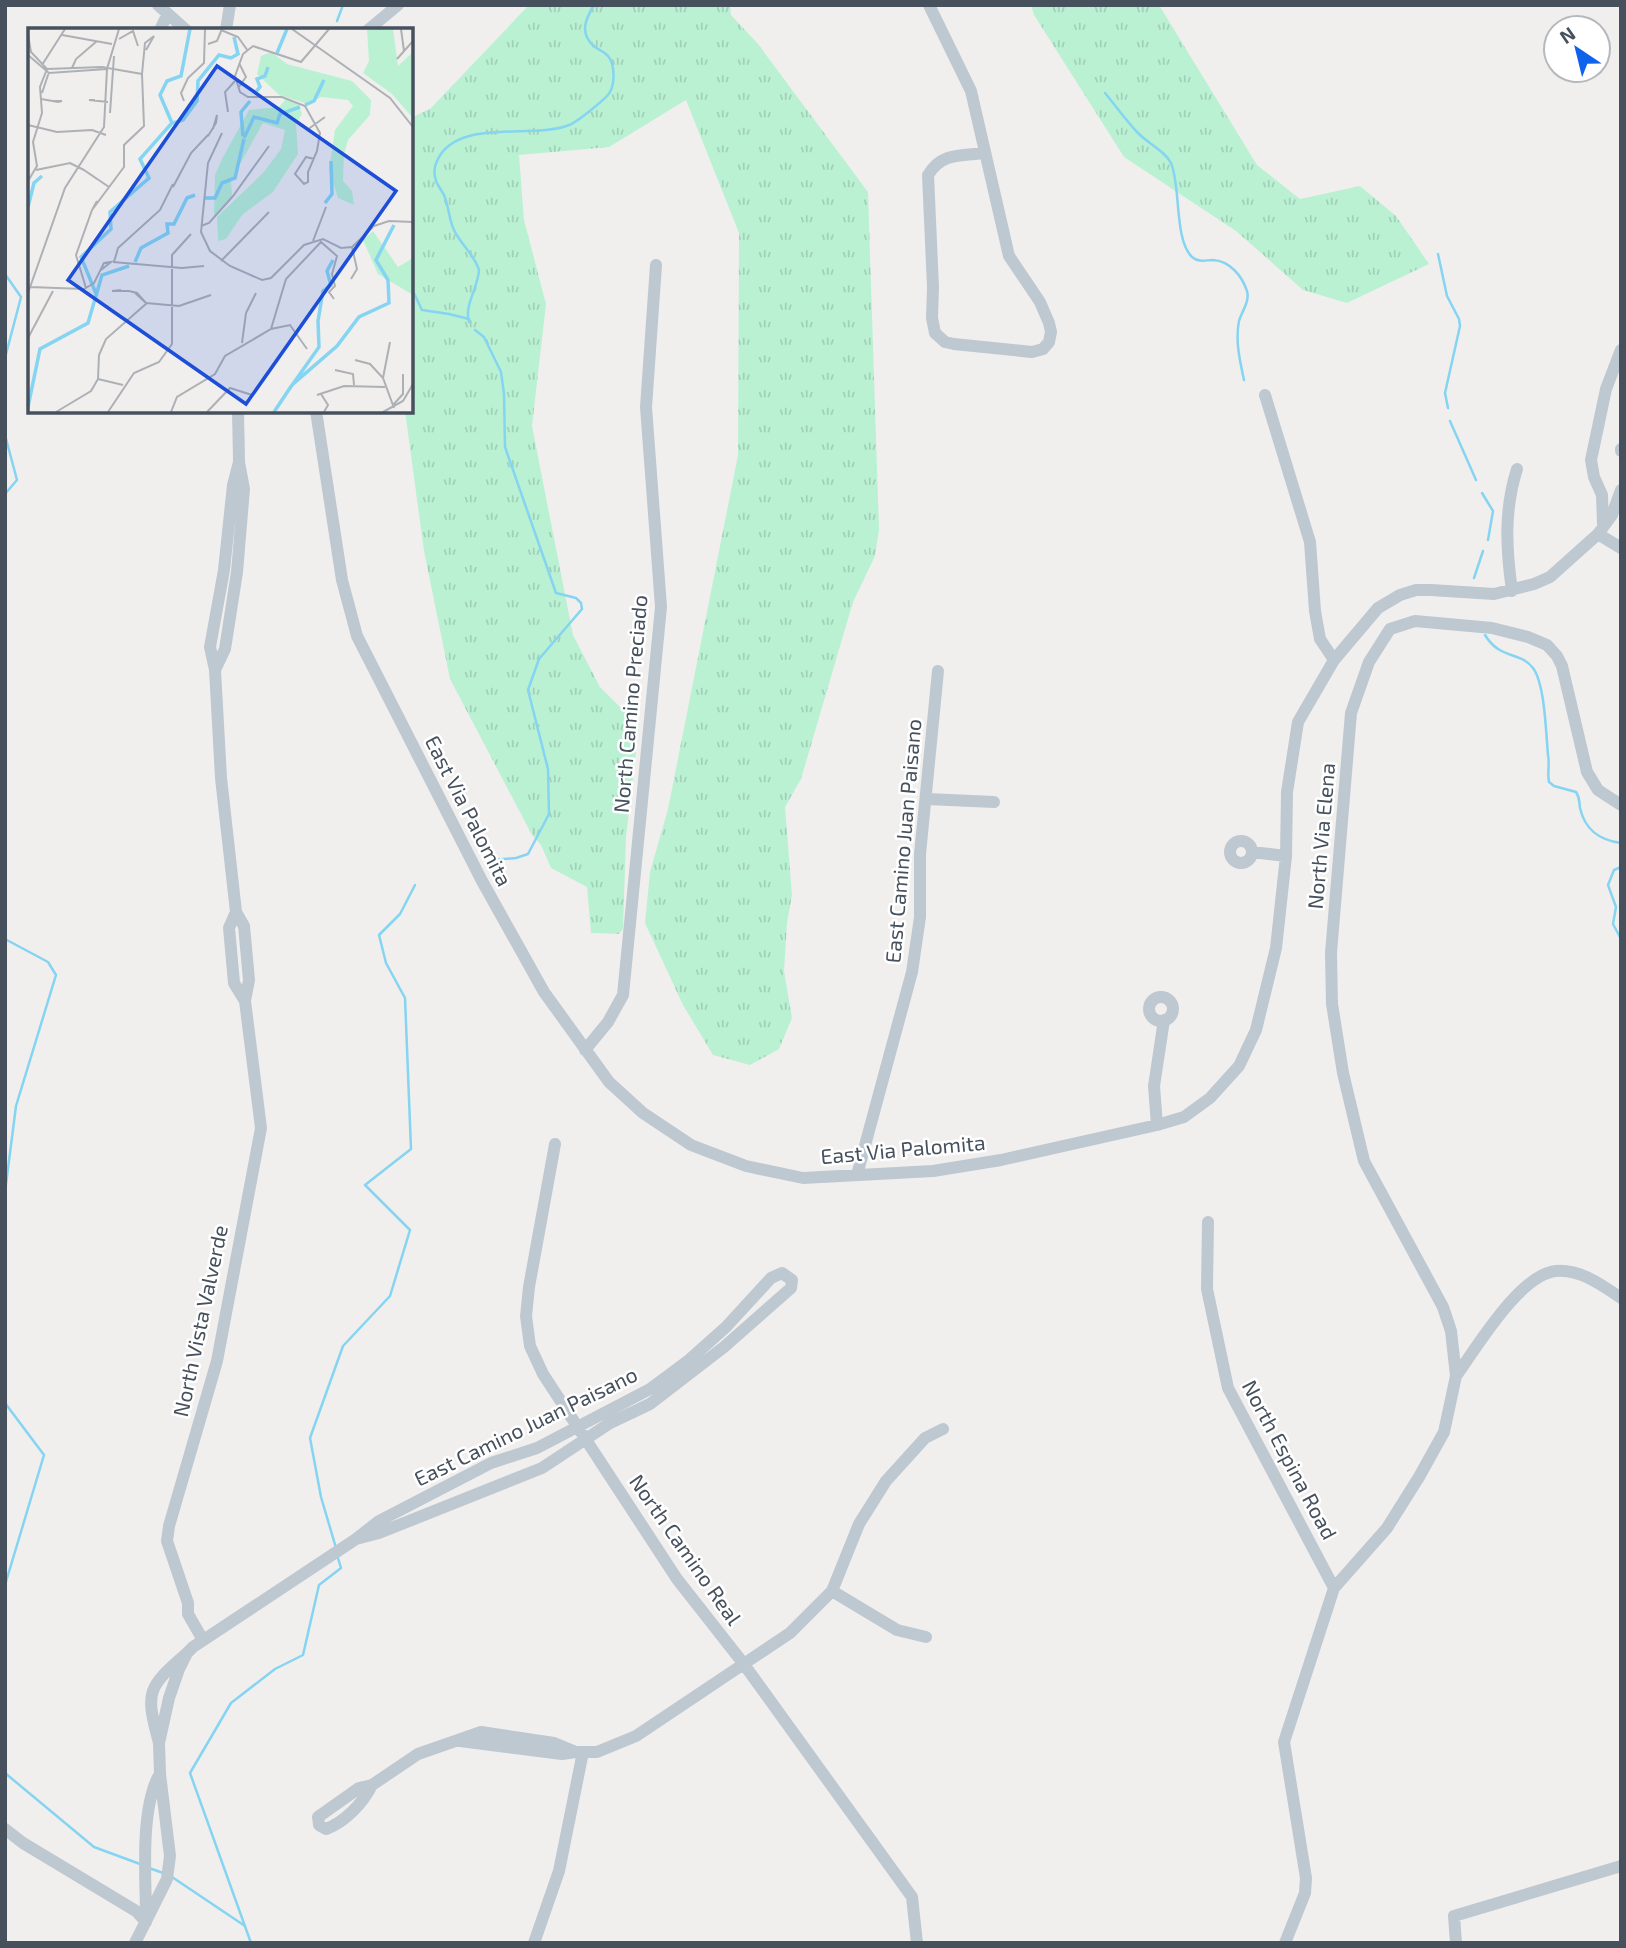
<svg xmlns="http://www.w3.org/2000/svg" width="1626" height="1948" font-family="'Exo 2',sans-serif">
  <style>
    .grass { fill: url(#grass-tufts) }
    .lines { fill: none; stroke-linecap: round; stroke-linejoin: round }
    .stream { stroke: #85d4f1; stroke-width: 2.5 }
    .street { stroke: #bec8d1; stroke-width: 12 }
    .labels { text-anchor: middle; stroke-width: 5; stroke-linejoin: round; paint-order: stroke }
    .street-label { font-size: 21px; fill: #46515d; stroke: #fff }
    .inset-river { fill: none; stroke: #85d4f1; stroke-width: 3.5 }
    .inset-road { fill: none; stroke: #adb0b4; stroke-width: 2 }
    .view { fill: #1d4ed8; fill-opacity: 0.15; stroke: #1d4ed8; stroke-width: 3.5 }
    .inset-edge { fill: none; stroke: #46515d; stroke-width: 3.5 }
  </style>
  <defs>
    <pattern id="grass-tufts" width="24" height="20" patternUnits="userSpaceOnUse" patternTransform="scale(1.75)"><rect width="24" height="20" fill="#baf1d3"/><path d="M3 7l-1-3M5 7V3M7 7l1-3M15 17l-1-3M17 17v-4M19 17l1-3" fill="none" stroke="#a1d0b8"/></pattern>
  </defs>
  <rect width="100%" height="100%" fill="#f1efee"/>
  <!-- grass -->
  <path class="grass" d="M529,5H730L731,15L758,44L868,192L879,530L875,556L853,602L801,779L785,807L792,895L787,923L784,971L792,1018L779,1049L750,1065L713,1055L683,1005L645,923L650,872L668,809L738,455L739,233L686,100L609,147L519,155L524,220L546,304L532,426L573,635L600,687L639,726L626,837L623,929L619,934L591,933L587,887L551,868L541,845L532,835L450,679L424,551L405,411H411V118L431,108Z
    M1031,5H1159L1257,165L1300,199L1360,186L1396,216L1429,264L1347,303L1303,290L1236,231L1124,157L1034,15Z"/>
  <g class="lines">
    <!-- stream -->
    <path class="stream" d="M337,21L343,5
      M1105,93C1116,106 1127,122 1139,134C1149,144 1165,151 1171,163C1181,186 1174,240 1192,257C1199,263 1206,260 1213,260C1230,261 1242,276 1247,291C1250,301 1242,311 1239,321C1235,341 1240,361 1244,380
      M1438,254L1447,296L1459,319L1460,326L1445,393L1448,408
      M5,274L21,297L5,358
      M411,287L422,310L449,314L469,319
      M469,322C464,305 478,288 479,270C474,254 461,245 454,230C449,220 449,207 444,195C442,191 438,186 436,181C434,175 434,167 437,161C456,117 532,140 569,125C576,123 607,98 610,92C615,83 615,64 608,56C605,52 599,50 595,47C579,34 585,20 594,5
      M475,330L484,337L501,372L504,394L505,447L556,593L576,598L581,603L582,609L539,659L528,690L548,769L549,814L528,854L516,858L491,860
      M1450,421L1476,480
      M5,435L17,480L5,494
      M1482,493L1493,511L1488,540
      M1474,578L1483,551
      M1485,635C1500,660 1520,651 1533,668C1545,684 1546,734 1548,755C1550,764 1547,773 1549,782L1554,786L1576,792C1580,798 1579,801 1580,808C1585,830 1599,840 1621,843
      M1621,867L1614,870L1608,885L1616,907L1613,924L1621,939
      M5,939L48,962L56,975L16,1106L5,1192
      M5,1403L44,1455L5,1585
      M336,1548L321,1497L310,1438L343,1346L390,1296L410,1230L365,1185L411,1149L405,998L386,963L379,935L400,914L415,885
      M5,1773L94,1847L140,1864
      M149,1868L163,1873
      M172,1877L245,1926
      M251,1943L190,1773L231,1703L275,1669L303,1655L319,1585L341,1568L338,1558"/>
    <!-- street -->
    <path class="street" d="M158,5L186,30
      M929,5L971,91L1009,256L1040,302L1049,323L1051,332L1049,342L1043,349L1032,352L954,344L945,342L935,333L932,318L933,287L928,175C942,152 961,156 985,153
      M160,30L167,15
      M226,30L230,5
      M368,30L398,5
      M1265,395L1310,542L1315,611L1320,639L1334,660
      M316,411L342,580L357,636L482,881L544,992L609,1082L643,1113L691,1145L746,1166L803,1178L933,1171L1001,1160L1157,1125L1184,1117L1210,1098L1239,1066L1256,1030L1276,948L1286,856L1287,792L1298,722L1334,660L1378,608L1400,595L1416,590H1431L1494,594L1534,584L1550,577L1598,534L1612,515L1621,490
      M1621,449V451
      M1603,524L1602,495L1594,477L1591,460L1606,389L1621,350
      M1598,534L1621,548
      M1512,591C1506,548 1504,510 1517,469
      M215,670L225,649L237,572L244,489L239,462L238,411
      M927,799L994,802
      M1230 852a11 11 0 1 1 22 0a11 11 0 1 1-22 0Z
      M1252,852L1286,856
      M236,912L229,928L234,983L245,1001
      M1149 1009a12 12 0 1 1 24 0a12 12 0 1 1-24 0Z
      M585,1050L608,1022L623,995L661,607L646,407L656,265
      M1157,1125L1154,1086L1164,1020
      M555,1144L529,1287L526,1316L530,1346L543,1374L677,1579L743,1663L912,1897L917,1943
      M857,1175L912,972L920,917V854L938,671
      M1208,1222L1207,1289L1228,1388L1334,1588
      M1456,1376C1477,1347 1520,1274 1556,1271C1580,1269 1602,1285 1621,1298
      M832,1591L897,1630L926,1637
      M203,1640L188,1614V1603L167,1541L169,1526L217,1361L261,1128L245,1001L249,980L244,926L236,912L221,778L215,670L210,647L224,570L233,485L239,462
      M187,1653L193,1647L356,1539L379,1521L491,1463L537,1448L650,1389L689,1360L726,1327L771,1278L782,1273L792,1280L791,1288L724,1347L650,1404L610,1423L542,1468L379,1533L356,1539
      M576,1752H597L636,1736L790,1633L832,1591L859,1524L886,1481L925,1438L943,1429
      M372,1785C363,1803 345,1822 326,1829L319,1825L318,1817L359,1788L372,1785L418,1754L481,1732L554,1743L576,1752L562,1754L460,1741
      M5,1829L23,1843L136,1911L146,1922
      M146,1918C146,1878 140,1814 158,1777
      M135,1943L167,1879L170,1856L160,1774L159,1743L169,1698L179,1669L187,1653C147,1688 145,1691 159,1743
      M534,1943L559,1871L583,1752
      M1285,1943L1305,1893L1306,1878L1284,1742L1334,1588L1387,1528L1419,1477L1444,1432L1456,1376L1451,1331L1443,1307L1364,1161L1343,1073L1332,1004L1331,953L1351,713L1369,662L1390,629L1415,621L1492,628L1528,637L1547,645L1557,656L1562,666L1587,772L1598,790L1621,805
      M1456,1943L1454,1916L1621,1866"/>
  </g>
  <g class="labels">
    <!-- street labels -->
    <g class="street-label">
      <text transform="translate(631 704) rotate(-85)" y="7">North Camino Preciado</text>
      <text transform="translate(468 811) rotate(63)" y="7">East Via Palomita</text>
      <text transform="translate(1322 836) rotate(-85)" y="7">North Via Elena</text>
      <text transform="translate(904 841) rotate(-85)" y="7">East Camino Juan Paisano</text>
      <text transform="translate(903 1150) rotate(-5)" y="7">East Via Palomita</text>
      <text transform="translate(201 1321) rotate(-78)" y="7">North Vista Valverde</text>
      <text transform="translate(526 1427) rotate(-26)" y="7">East Camino Juan Paisano</text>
      <text transform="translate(1289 1460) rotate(62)" y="7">North Espina Road</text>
      <text transform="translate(685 1550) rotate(55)" y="7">North Camino Real</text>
    </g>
  </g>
  <!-- overview -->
  <g transform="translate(28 28)">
    <rect width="385" height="385" fill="#f1efee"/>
    <path d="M339,1H365L370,38L385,24V90L364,66L335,45L341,33ZM243,24L259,36L324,53L343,72L342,87L320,112L316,126L315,153L324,163L326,177L310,170L301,142L307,102L325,78L320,72L293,69L280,76L251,67L229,46L233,28ZM258,71L270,75L274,86L268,96L270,126L245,164L214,187L198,211L190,213L189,189L235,145L253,121L257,102L235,95L203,152L204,167L186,188L187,147L194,131L221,82L251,79ZM345,203L370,239L385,230V267L350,246L335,212Z" fill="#baf1d3"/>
    <path class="inset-river" d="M249,25L259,1M226,66L232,59L229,51L237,48L240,39M277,77L286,73L296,52M145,95L155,92L169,73L170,53L191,27L203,30L210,26L206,9M215,108L213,84L222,73M216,110L226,89L249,95L252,86L272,79M177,170H187L194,155L207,150L216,111M297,175L304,166L303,133M0,179L6,155L14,148M107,234L113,220L140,205L139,196H146L159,170L167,167M69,268L53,229L83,201L82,184L121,150L112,131L144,95L132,67L139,53L153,48L162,1M260,363L291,319L290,293L295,263L303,257L299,243L305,232M0,379L12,321L60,295L74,247L101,238M246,384L264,357L309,318L331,289L361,275L360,252L348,232L366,197"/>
    <path class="inset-road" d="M264,1L362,70L385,99M373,1L376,23M193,2L210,9L220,23M0,7L3,24L19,41L74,39L114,46M34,7L84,16M91,11L105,3L110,18M180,16L189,13L194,1M0,27L21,45L79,41M369,31L385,13M14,37L37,1M44,40L48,31L69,13M114,46L117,15L126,8L118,22M210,60L218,49L211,35M14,65L21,44M13,71L30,74L34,73H25M67,72H61L80,74M156,73L153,65L160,50L176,35L177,1M200,84L197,64L207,53M82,85L86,28M0,97L29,104L64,102L78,107M279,102L297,89M194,105L180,135L173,204L182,223L202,238L234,252L243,250L276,217L295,211L313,220L324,219L345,199M180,108L188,95L189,87L185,101M286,131L278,129L267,146L276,156L280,154V144L289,123L292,105L277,78L254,69H220L212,64L207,48L215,26L225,18L273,34L301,1M8,142L42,135L56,142M69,151L56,142L81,159M0,153L9,138L5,114L14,85L12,59L19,41M145,159L163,125L180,107M69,173L64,182L96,139V117L116,98L114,46M173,198L181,195L205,168L241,118M343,199L361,193L385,194M285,213L298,179M193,233L241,184M85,234L154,240L176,238M86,234L90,220L132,182L145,156M323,251L329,241L324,219M2,259L56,261L66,255L76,235L83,234L73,242M58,260L48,227L64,182M93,262L84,263H101L109,265L118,275L106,264M0,265L37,160L76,99L79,41L91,1M118,275L151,278L183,267M243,301L258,251L293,214L309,228L304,246L307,258L301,264L306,271M0,310L25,263M214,315L218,285L228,265M327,332L342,336L355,350L366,380M307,342L325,346L326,357M355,350L362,314M70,351L95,357M293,366L300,377L296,384M289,367L316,358L357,359M365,377L375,366V346M28,384L63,363L70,351L71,327L78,311L119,275M80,384L106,345L131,334L144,316V227L163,206M143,384L149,369L187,346L197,328L243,301L262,297L279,321M179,384L202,360L224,367M355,384L375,373L385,356"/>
    <path class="view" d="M189,38L368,163L218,376L40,252Z"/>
    <rect width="385" height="385" class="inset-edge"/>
  </g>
  <!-- border -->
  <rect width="1626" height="1948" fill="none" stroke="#46515d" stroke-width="14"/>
  <!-- north arrow -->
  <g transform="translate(1577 49) rotate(325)"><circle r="33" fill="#ffffff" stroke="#b5b9be" stroke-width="2"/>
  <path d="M0-5L12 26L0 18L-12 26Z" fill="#0f62ea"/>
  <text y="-10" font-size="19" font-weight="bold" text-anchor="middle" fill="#46515d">N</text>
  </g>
</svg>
